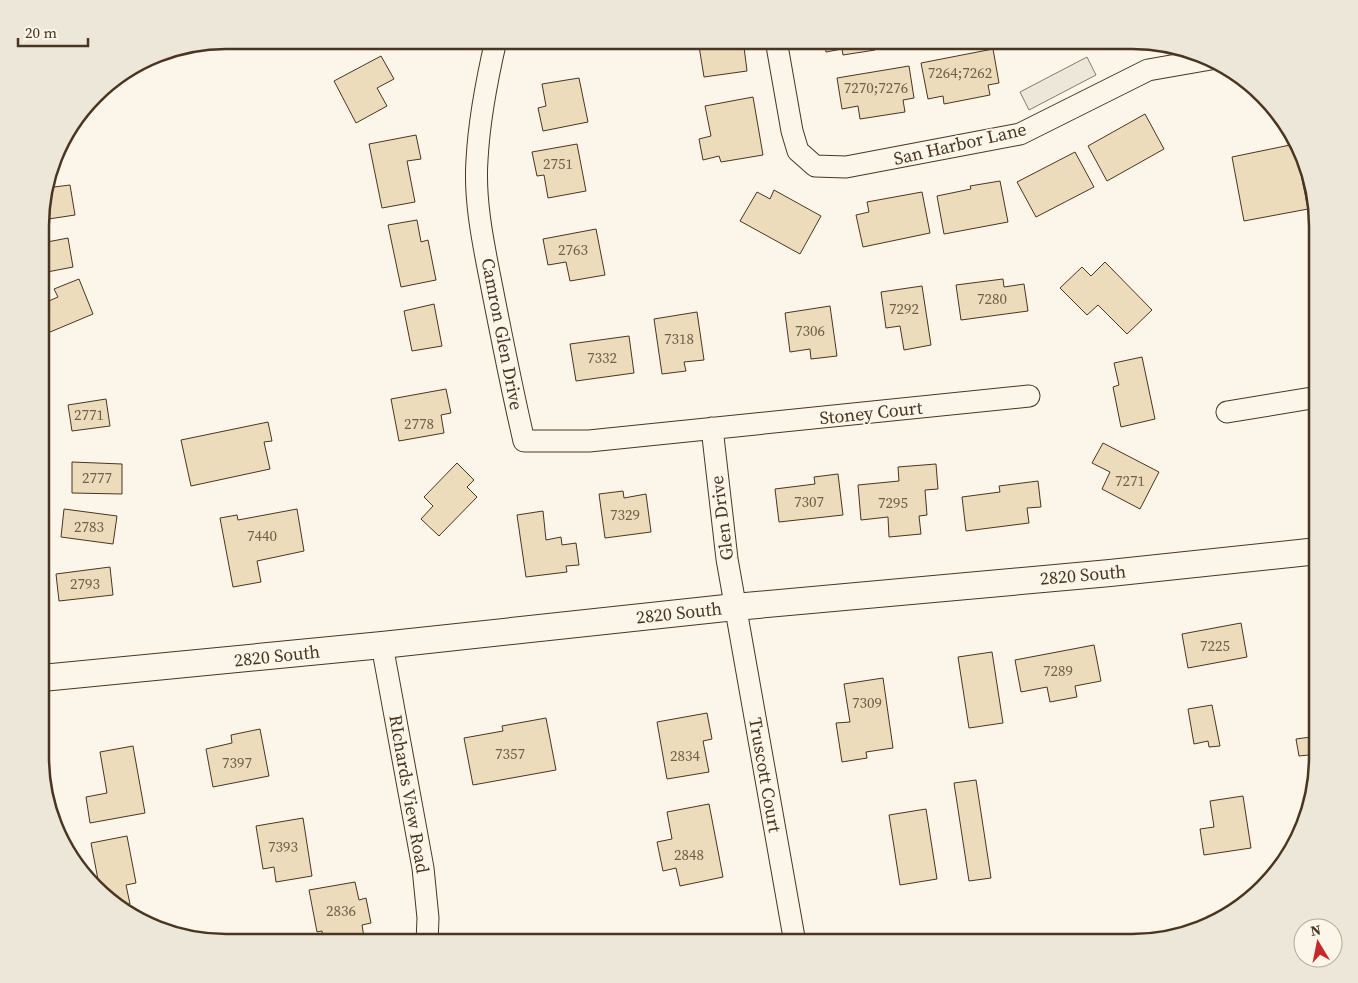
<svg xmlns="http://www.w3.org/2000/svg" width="1358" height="983" font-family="'Source Serif 4',serif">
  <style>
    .parking { fill: #ede7d9; stroke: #887966 }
    .building { fill: #ecdcbc; stroke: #4a3520 }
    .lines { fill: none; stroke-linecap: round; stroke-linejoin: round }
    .minor-casing { stroke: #4a3520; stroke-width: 23 }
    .tertiary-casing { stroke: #4a3520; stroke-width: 28 }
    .minor { stroke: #fbf6e9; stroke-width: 21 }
    .tertiary { stroke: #fbf6e9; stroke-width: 26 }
    .labels { text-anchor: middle; stroke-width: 4; stroke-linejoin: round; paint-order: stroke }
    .number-label { font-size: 15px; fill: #725f47 }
    .street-label { font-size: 18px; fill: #4a3520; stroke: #fbf6e9 }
    .rim { fill: none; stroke: #4a3520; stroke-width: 2.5 }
  </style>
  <rect width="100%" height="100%" fill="#fbf6e9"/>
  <!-- parking -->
  <path class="parking" d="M1087,57L1096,75L1029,110L1020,92Z"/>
  <!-- building -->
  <path class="building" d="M312,40H348V48L312,49Z
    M698,40H731L733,49L744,47L747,71L704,77Z
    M824,40H873L875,50L843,55L842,49L826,52Z
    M993,49L999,83L988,85L990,95L944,104L943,96L928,99L921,63Z
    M381,56L394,79L377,88L387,106L356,123L334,81Z
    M909,66L914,98L903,100L905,112L860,119L858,106L842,109L837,78Z
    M579,78L588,122L543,131L538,108L546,106L542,84Z
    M753,97L763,155L721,162L719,156L703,160L699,139L711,136L705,106Z
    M1145,114L1164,149L1107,181L1088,146Z
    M416,135L421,159L407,161L415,202L382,208L369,144Z
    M577,144L586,191L548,198L544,175L537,176L532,152Z
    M1295,144L1308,209L1244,221L1232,157Z
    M1075,152L1094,187L1036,217L1017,182Z
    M1000,181L1008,222L944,234L937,196L971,189L970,186Z
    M70,185L75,215L42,220V202L46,188Z
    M774,190L821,216L800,254L740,221L757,192L770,199Z
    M922,192L930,233L863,247L856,215L869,212L867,202Z
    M417,220L421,242L428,240L436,280L401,287L388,225Z
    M596,229L605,275L570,281L566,262L548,265L543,239Z
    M68,238L73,267L42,273V243Z
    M1105,262L1152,310L1127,334L1098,305L1087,315L1060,288L1082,267L1091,276Z
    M79,279L93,314L43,335L42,331V304L58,297L54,289Z
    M1003,279L1004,287L1024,284L1028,311L961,320L956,285Z
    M922,286L931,345L904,350L900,326L886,328L881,292Z
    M434,304L442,346L412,351L404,311Z
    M830,306L837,356L811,359L810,349L790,352L785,313Z
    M697,312L704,360L684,362L686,371L662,374L654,319Z
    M629,336L634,373L576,381L570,344Z
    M1142,357L1155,419L1121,427L1113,387L1119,385L1114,363Z
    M446,389L451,413L441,415L444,433L399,441L391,399Z
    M106,399L110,426L72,431L68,405Z
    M268,422L272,441L264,442L270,469L191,486L181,440Z
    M1103,443L1159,472L1140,509L1102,489L1110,472L1092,463Z
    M72,462L122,464V494L72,493Z
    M457,463L474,480L467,487L477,497L439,536L421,519L433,506L424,497Z
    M936,464L938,489L925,490L927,515L919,516L921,534L889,537L888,517L861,520L858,485L899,481L898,467Z
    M838,474L843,515L779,522L775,489L815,484L814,477Z
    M1038,481L1041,507L1027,508L1029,523L966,531L962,497L1000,492L999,486Z
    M623,491L624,498L646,494L651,532L605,538L599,494Z
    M64,509L117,516L113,544L61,537Z
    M297,509L304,551L257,561L261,582L233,587L220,518L237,515L238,520Z
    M543,511L546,540L561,537L562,545L576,543L579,565L566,566L567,572L526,577L517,515Z
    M110,567L113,595L59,601L56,574Z
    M1241,623L1247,657L1188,668L1182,634Z
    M1094,645L1101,681L1075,686L1077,697L1050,702L1047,687L1021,692L1015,660Z
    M992,652L1003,723L969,728L958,657Z
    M883,678L893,748L866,752L867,758L842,762L836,723L850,722L844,684Z
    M1212,705L1220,746L1209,747L1208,741L1194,744L1188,709Z
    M707,713L712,739L703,741L709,772L667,779L657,722Z
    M546,718L556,770L473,785L464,738L503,731L502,726Z
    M260,729L269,776L213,787L206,749L232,743L231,735Z
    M1318,736V754L1299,756L1296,739Z
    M133,746L145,813L90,823L86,797L107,793L100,752Z
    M976,780L991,878L969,881L954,783Z
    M1243,796L1251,848L1204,855L1200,829L1214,827L1210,801Z
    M709,804L723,877L680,886L676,868L663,871L657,842L672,839L667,812Z
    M926,809L937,879L900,885L889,815Z
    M303,818L312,876L276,882L274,867L263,869L256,826Z
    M127,836L136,883L126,885L130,904L117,907L112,904L100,890L91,843Z
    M355,882L359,900L366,898L371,923L362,925L364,937L324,943L322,931L317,932L309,890Z
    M705,938L706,943H682Z"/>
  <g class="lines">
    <!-- minor casing -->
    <g class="minor-casing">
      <path id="minor" d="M496,40C487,79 479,120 477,160C474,202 484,247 492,288C502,339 512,390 524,441H589L1029,396
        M776,40L792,131L798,151L815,166L846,167L1020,134L1148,70L1211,59
        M1227,412L1318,397
        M712,428L727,559L795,943
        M382,645L423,868L428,918L427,943"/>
    </g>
    <!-- tertiary casing -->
    <g class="tertiary-casing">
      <path id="tertiary" d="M42,678L382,645L735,607L1110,573L1318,551"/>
    </g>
    <!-- minor -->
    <use href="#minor" class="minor"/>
    <!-- tertiary -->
    <use href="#tertiary" class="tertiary"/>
  </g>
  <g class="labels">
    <!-- number labels -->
    <g class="number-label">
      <text x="960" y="78">7264;7262</text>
      <text x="876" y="93">7270;7276</text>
      <text x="558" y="169">2751</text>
      <text x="573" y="255">2763</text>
      <text x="992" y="304">7280</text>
      <text x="904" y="314">7292</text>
      <text x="810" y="336">7306</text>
      <text x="679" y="344">7318</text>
      <text x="602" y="363">7332</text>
      <text x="89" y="420">2771</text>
      <text x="419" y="429">2778</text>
      <text x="97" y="483">2777</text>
      <text x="1130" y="486">7271</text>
      <text x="809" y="507">7307</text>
      <text x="893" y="508">7295</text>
      <text x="625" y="520">7329</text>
      <text x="89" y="532">2783</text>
      <text x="262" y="541">7440</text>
      <text x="85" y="589">2793</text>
      <text x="1215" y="651">7225</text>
      <text x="1058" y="676">7289</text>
      <text x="867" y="708">7309</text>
      <text x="510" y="759">7357</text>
      <text x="685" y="761">2834</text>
      <text x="237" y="768">7397</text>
      <text x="283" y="852">7393</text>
      <text x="689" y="860">2848</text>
      <text x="341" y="916">2836</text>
    </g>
    <!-- street labels -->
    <g class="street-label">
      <text transform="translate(960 144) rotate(-13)" y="6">San Harbor Lane</text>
      <text transform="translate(502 334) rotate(79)" y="6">Camron Glen Drive</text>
      <text transform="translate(871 413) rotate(-6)" y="6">Stoney Court</text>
      <text transform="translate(722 518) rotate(-97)" y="6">Glen Drive</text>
      <text transform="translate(1083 575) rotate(-5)" y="6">2820 South</text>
      <text transform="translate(679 613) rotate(-6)" y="6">2820 South</text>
      <text transform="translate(277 656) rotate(-6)" y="6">2820 South</text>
      <text transform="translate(765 775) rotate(80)" y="6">Truscott Court</text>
      <text transform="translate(409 794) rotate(80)" y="6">RIchards View Road</text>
    </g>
  </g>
  <!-- crop -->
  <path d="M0 0H1358V983H0ZM226 49H1132A177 177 0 0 1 1309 226V757A177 177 0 0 1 1132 934H226A177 177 0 0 1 49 757V226A177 177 0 0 1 226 49Z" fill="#ede7d9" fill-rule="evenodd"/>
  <path class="rim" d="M226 49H1132A177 177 0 0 1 1309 226V757A177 177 0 0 1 1132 934H226A177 177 0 0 1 49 757V226A177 177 0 0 1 226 49Z"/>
  <!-- north arrow -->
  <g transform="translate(1318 943) rotate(350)"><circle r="24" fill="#fbf6e9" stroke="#b4a999"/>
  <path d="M0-4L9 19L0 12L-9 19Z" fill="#c62828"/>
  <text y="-8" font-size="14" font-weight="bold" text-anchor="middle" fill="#4a3520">N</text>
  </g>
  <!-- scale -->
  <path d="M18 38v8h70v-8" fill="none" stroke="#4a3520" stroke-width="2.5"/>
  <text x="25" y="38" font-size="15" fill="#4a3520" stroke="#fbf6e9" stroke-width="4" paint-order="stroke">20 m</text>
</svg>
